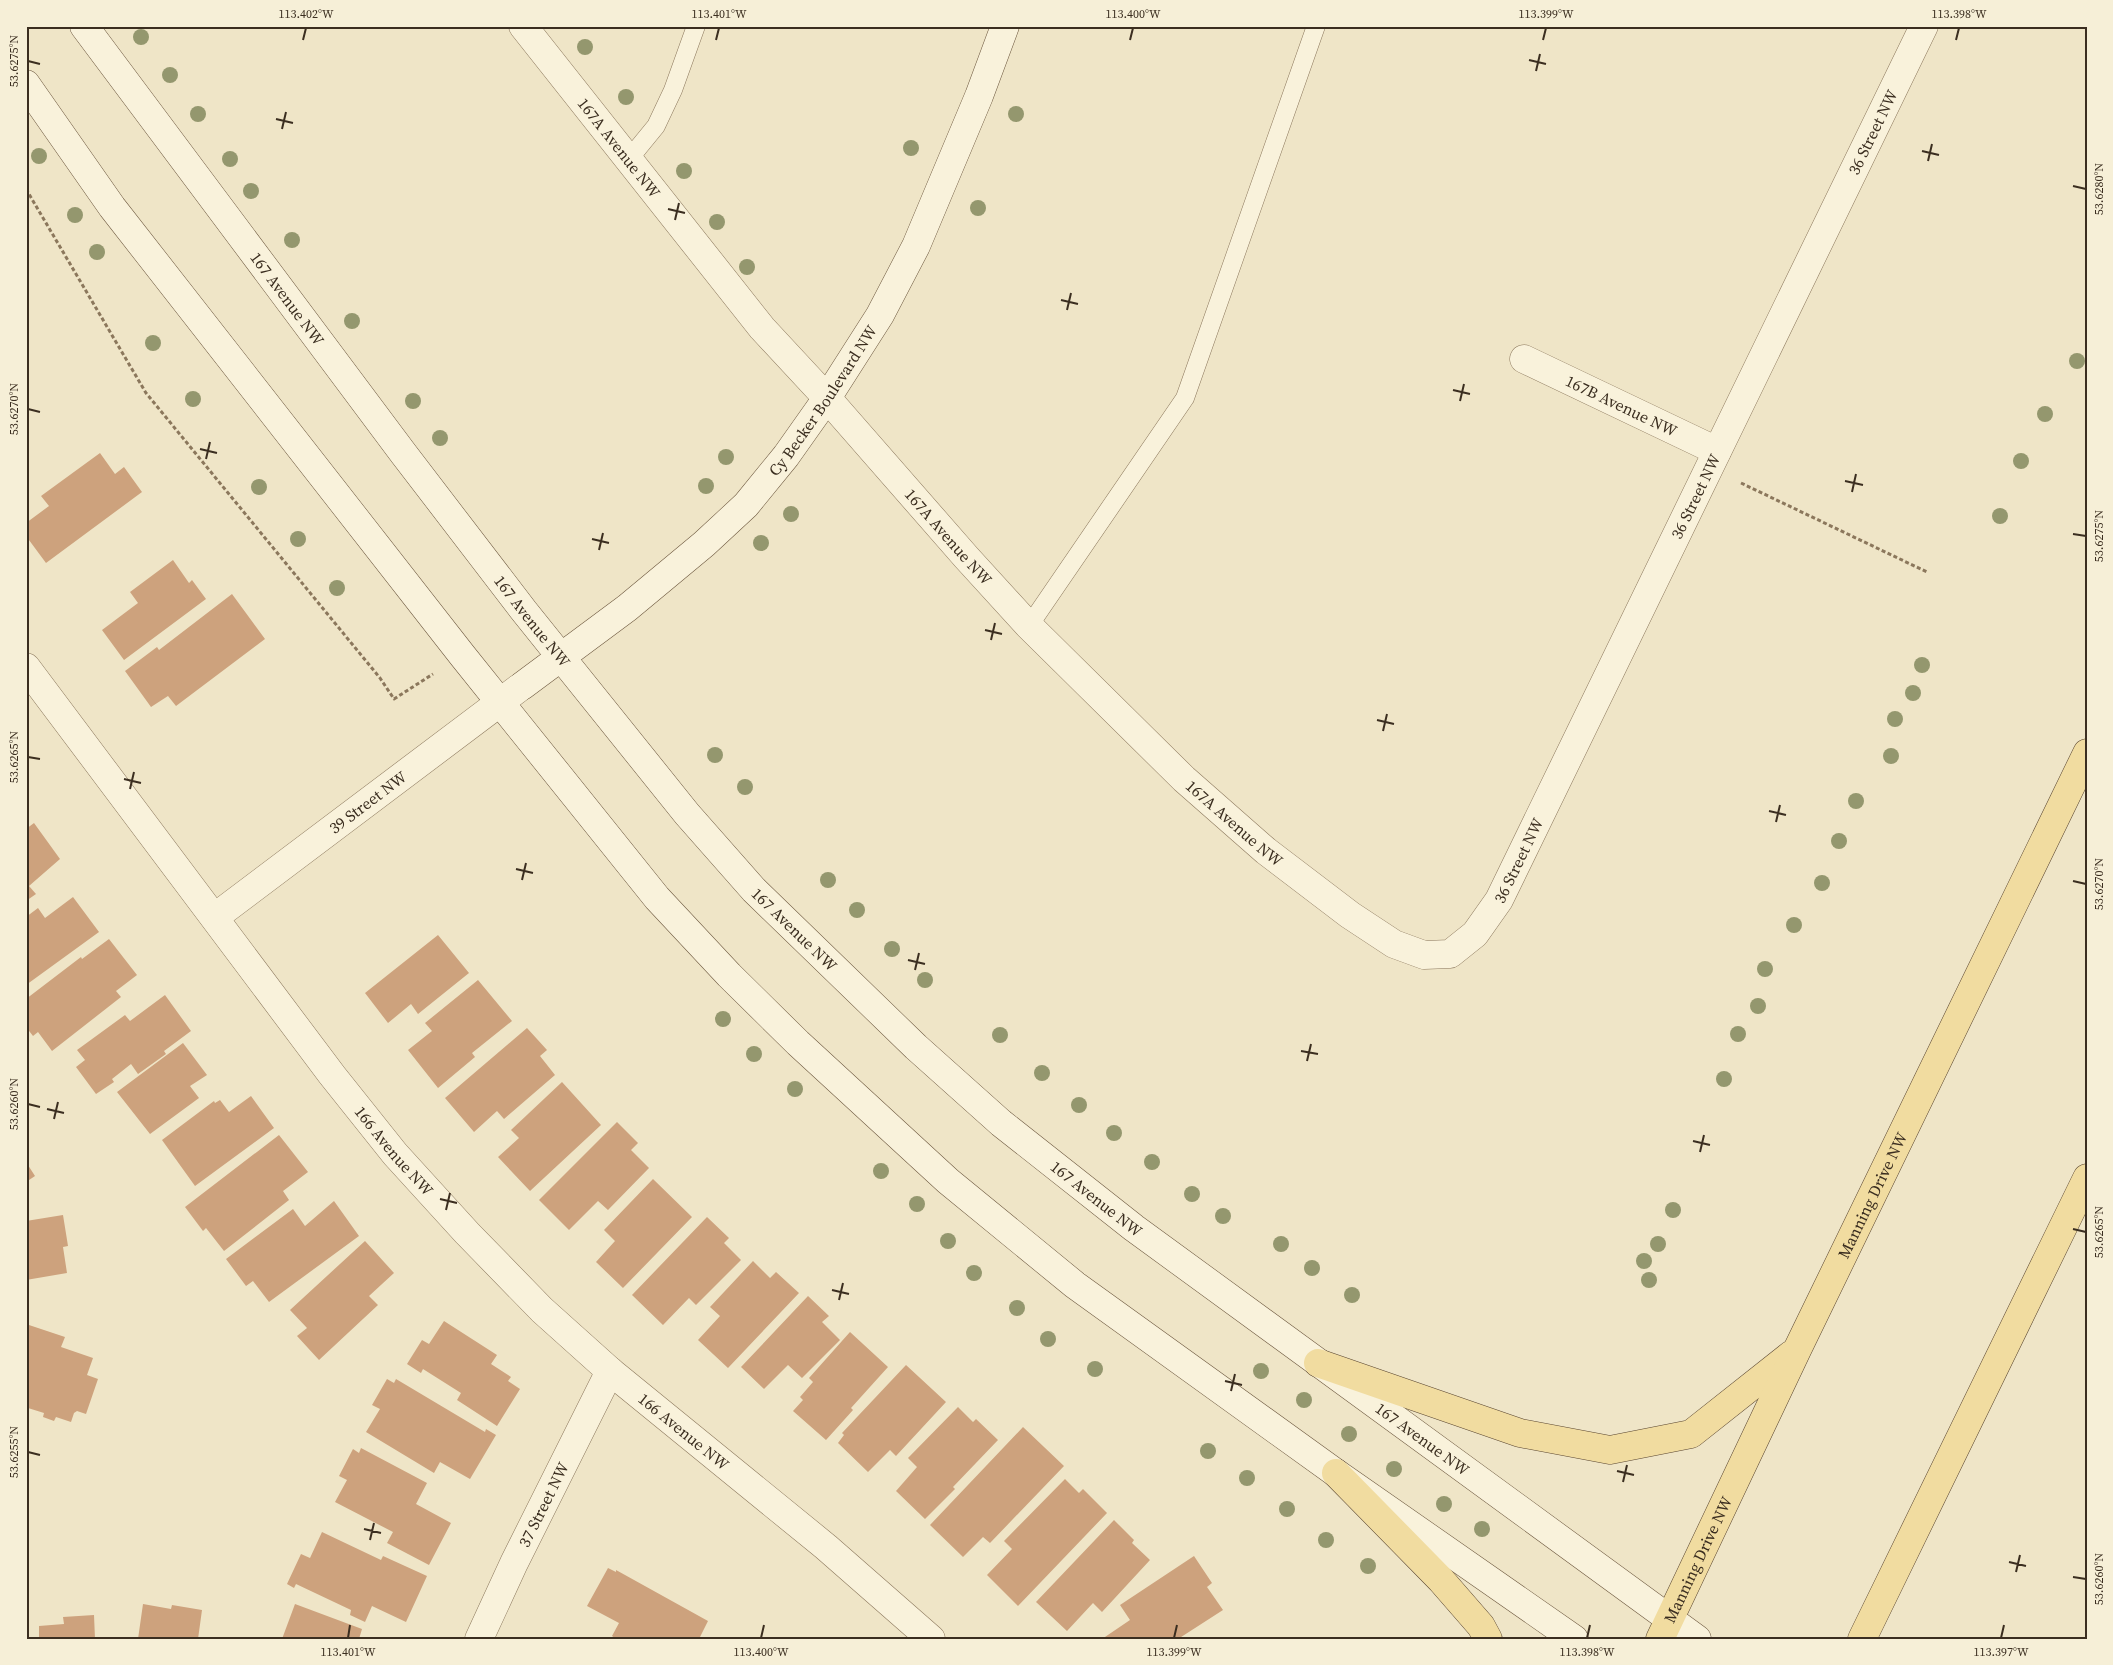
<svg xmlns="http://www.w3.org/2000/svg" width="2113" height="1665" font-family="'Source Serif 4',serif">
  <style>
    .building { fill: #cda27d }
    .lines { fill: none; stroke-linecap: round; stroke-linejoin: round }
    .lane-casing { stroke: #8b775c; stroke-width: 19 }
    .street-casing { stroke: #8b775c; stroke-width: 29 }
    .secondary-casing { stroke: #6d583f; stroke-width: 29 }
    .primary-casing { stroke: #594530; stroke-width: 29 }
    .path { stroke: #8b775c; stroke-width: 3; stroke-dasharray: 4 2.5; stroke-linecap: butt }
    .lane { stroke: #f9f2db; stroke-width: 18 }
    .street { stroke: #f9f2db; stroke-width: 28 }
    .secondary { stroke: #f9f2db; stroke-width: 28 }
    .primary { stroke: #f1dca0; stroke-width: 28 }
    .tree { fill: #94976e }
    .ticks { fill: none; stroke: #3b2e20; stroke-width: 2 }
    .labels { text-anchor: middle; stroke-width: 4; stroke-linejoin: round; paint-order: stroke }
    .street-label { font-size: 16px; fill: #3b2e20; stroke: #f6efd7 }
    .neatline { fill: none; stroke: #3b2e20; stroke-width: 2 }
    .ticks-label { font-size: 12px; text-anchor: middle; fill: #3b2e20 }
  </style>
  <rect width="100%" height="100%" fill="#efe5c7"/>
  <!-- building -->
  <path class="building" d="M100,453L115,474L124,467L142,492L46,563L26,536V523L49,506L41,496Z
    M173,560L189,583L192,580L206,599L124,660L102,630L138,603L130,592Z
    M232,594L265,639L176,706L168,696L151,707L125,671L157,647L159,650Z
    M34,823L60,859L29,886L36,894L26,901V829Z
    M73,897L99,932L26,985V917L38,908L45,918Z
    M438,935L469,973L418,1014L411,1004L388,1023L365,993Z
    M109,939L137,975L116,991L121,997L52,1051L38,1032L33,1036L26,1027V999L81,957L82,959Z
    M478,980L512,1021L472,1053L475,1057L438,1088L408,1050L432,1031L425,1023Z
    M165,995L191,1031L164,1051L166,1054L138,1074L131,1064L112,1079L114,1082L96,1094L76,1067L85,1060L77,1050L125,1015L130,1021Z
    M527,1028L547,1050L540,1056L555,1075L504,1119L497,1111L474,1132L445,1098Z
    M183,1043L207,1075L190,1086L199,1098L150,1134L117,1092Z
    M562,1082L601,1125L530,1191L498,1157L519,1138L511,1130Z
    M251,1096L274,1128L195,1186L162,1140L214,1101L215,1103L220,1100L229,1112Z
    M617,1122L638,1143L631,1150L649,1168L608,1210L598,1201L569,1230L539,1200Z
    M279,1135L308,1172L283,1191L289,1200L224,1251L206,1228L203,1231L185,1207Z
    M26,1162L35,1176L26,1182Z
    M653,1179L692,1217L623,1288L596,1262L615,1241L604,1230Z
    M334,1201L359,1236L269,1302L253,1281L246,1286L226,1259L293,1209L305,1226Z
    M63,1215L68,1246L63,1247L67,1273L26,1280V1221Z
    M707,1217L729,1238L724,1243L741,1260L696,1305L689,1298L663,1325L632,1295Z
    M365,1241L394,1273L369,1296L378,1305L319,1360L297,1336L307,1328L290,1310Z
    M753,1261L770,1278L776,1272L799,1293L728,1368L698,1340L720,1316L710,1307Z
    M808,1296L829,1316L822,1322L840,1340L802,1378L788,1365L764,1389L741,1367Z
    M444,1321L497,1355L491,1364L511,1377L508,1381L520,1389L497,1426L457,1400L461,1393L423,1369L421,1373L407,1364L422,1340L429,1344Z
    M26,1324L65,1337L61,1347L93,1358L87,1375L98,1379L86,1414L77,1411L74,1413L71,1422L56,1417L54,1421L43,1417L44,1413L28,1408L26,1412Z
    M850,1332L888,1367L851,1408L853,1410L826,1440L793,1411L803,1400L800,1397L813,1382L809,1378Z
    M906,1365L946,1402L896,1456L890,1450L868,1472L838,1443L844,1435L842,1433Z
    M387,1379L394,1383L396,1379L485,1432L486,1429L496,1435L470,1479L440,1462L434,1473L366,1432L380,1409L372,1405Z
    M958,1407L973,1422L976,1419L998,1440L953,1487L955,1489L925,1519L896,1491L917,1467L908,1458Z
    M1023,1427L1064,1466L990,1543L983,1537L963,1557L930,1525Z
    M361,1448L427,1483L416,1504L451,1523L429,1565L387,1543L393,1532L335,1502L347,1480L339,1476L353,1449L359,1453Z
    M1065,1479L1079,1493L1083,1489L1107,1513L1018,1606L987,1575L1012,1549L1004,1541Z
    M1114,1520L1134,1540L1132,1543L1150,1560L1102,1612L1093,1603L1067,1631L1036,1602Z
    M322,1532L381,1560L383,1556L427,1576L406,1622L372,1606L365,1622L350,1615L351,1610L296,1584L294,1588L287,1584L301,1554L310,1558Z
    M1194,1556L1212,1583L1207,1587L1223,1610L1178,1639H1102L1130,1620L1120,1605Z
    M608,1568L616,1572V1570L708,1621L699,1639H616L612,1636L619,1623L587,1606Z
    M143,1604L171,1609L172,1605L202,1610L198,1639H138Z
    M295,1604L362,1629L359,1639H282Z
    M94,1615L95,1639H39V1626L64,1624L63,1617Z"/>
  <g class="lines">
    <!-- lane casing -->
    <g class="lane-casing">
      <path id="lane" d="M629,159L656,126L673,90L696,26
        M1029,626L1185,398L1316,26"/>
    </g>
    <!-- street casing -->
    <g class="street-casing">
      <g id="street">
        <path id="s1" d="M523,26L762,328L827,398L966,557L1029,626L1184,779L1266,851L1350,915L1394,944L1424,955L1450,954L1475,934L1499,900L1924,26"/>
        <path id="s2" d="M1524,359L1717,451"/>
        <path id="s3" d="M26,667L332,1075L395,1154L467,1233L542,1310L610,1371L826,1547L931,1639"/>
        <path id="s4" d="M215,917L519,688"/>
        <path id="s5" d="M479,1639L514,1563L610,1371"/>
      </g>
    </g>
    <!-- secondary casing -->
    <g class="secondary-casing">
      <g id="secondary">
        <path id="s6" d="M84,26L403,453L524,611L687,814L754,890L916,1047L1001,1123L1134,1228L1697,1639"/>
        <path d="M26,84L112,207L462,655L657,898L729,975L798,1043L948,1181L1075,1285L1336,1473L1574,1639"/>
        <path id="s7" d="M522,686L627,608L704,544L746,505L786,456L827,398L880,315L916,246L979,96L1005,26"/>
      </g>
    </g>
    <!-- primary casing -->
    <g class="primary-casing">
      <g id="primary">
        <path d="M1318,1363L1520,1433L1610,1450L1691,1434L1792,1354"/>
        <path d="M1336,1473L1441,1580L1481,1626L1488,1639"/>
        <path id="s8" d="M1660,1639L1797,1350L2087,753"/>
        <path d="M1862,1639L2087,1178"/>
      </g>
    </g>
    <!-- path -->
    <path class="path" d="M26,189L146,393L380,678L394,699L433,674
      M1741,483L1927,572"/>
    <!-- lane -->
    <use href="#lane" class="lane"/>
    <!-- street -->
    <use href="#street" class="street"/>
    <!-- secondary -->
    <use href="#secondary" class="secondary"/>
    <!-- primary -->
    <use href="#primary" class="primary"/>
  </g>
  <!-- trees -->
  <g class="tree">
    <circle cx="141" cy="37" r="8"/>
    <circle cx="585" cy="47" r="8"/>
    <circle cx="170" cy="75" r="8"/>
    <circle cx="626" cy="97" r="8"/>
    <circle cx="198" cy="114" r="8"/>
    <circle cx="1016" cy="114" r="8"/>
    <circle cx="911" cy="148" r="8"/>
    <circle cx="39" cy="156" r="8"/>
    <circle cx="230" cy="159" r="8"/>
    <circle cx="684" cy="171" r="8"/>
    <circle cx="251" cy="191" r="8"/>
    <circle cx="978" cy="208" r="8"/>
    <circle cx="75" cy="215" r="8"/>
    <circle cx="717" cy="222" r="8"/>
    <circle cx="292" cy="240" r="8"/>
    <circle cx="97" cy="252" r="8"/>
    <circle cx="747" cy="267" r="8"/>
    <circle cx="352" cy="321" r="8"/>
    <circle cx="153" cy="343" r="8"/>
    <circle cx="2077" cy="361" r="8"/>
    <circle cx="193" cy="399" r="8"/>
    <circle cx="413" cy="401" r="8"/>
    <circle cx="2045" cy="414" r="8"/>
    <circle cx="440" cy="438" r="8"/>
    <circle cx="726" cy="457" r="8"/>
    <circle cx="2021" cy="461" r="8"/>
    <circle cx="706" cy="486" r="8"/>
    <circle cx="259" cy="487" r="8"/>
    <circle cx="791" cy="514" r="8"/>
    <circle cx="2000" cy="516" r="8"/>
    <circle cx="298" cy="539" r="8"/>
    <circle cx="761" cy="543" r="8"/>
    <circle cx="337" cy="588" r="8"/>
    <circle cx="1922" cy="665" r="8"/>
    <circle cx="1913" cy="693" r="8"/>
    <circle cx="1895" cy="719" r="8"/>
    <circle cx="715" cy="755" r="8"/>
    <circle cx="1891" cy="756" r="8"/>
    <circle cx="745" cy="787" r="8"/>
    <circle cx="1856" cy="801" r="8"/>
    <circle cx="1839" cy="841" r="8"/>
    <circle cx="828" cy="880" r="8"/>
    <circle cx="1822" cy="883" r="8"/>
    <circle cx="857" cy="910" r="8"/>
    <circle cx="1794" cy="925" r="8"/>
    <circle cx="892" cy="949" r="8"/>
    <circle cx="1765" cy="969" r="8"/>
    <circle cx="925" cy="980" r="8"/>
    <circle cx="1758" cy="1006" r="8"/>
    <circle cx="723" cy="1019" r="8"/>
    <circle cx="1738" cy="1034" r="8"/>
    <circle cx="1000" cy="1035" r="8"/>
    <circle cx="754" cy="1054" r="8"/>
    <circle cx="1042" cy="1073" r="8"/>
    <circle cx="1724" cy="1079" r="8"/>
    <circle cx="795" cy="1089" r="8"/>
    <circle cx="1079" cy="1105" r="8"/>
    <circle cx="1114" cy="1133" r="8"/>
    <circle cx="1152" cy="1162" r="8"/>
    <circle cx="881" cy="1171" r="8"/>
    <circle cx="1192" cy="1194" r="8"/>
    <circle cx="917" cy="1204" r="8"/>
    <circle cx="1673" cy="1210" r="8"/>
    <circle cx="1223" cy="1216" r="8"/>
    <circle cx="948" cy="1241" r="8"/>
    <circle cx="1281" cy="1244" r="8"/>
    <circle cx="1658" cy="1244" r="8"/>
    <circle cx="1644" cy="1261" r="8"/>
    <circle cx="1312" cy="1268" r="8"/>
    <circle cx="974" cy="1273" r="8"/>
    <circle cx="1649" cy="1280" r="8"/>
    <circle cx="1352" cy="1295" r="8"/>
    <circle cx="1017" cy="1308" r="8"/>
    <circle cx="1048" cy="1339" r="8"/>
    <circle cx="1095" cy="1369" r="8"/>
    <circle cx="1261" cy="1371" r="8"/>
    <circle cx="1304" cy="1400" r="8"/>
    <circle cx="1349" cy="1434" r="8"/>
    <circle cx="1208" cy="1451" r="8"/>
    <circle cx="1394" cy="1469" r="8"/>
    <circle cx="1247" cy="1478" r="8"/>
    <circle cx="1444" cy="1504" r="8"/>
    <circle cx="1287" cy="1509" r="8"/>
    <circle cx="1482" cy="1529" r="8"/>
    <circle cx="1326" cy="1540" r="8"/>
    <circle cx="1368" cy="1566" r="8"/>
  </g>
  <!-- ticks -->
  <path class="ticks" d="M303,40L306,28M716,40L719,28M1130,40L1133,28M1543,40L1546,28M1956,40L1959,28M1529,60L1546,64M28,61L40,64M1536,71L1540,54M276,119L293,123M282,129L286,112M1922,151L1939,155M1928,161L1932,144M2073,186L2086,189M668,209L685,213M675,220L679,203M1061,300L1078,304M1067,310L1071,293M1453,390L1470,394M1460,401L1464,384M28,409L40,412M200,449L217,453M206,459L210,442M1845,481L1863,485M1852,492L1856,474M2073,534L2086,536M592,539L609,543M599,550L603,533M985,630L1002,634M991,640L995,623M1377,720L1394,724M1383,731L1387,714M28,757L40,759M124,779L141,783M130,789L134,772M1769,811L1786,815M1776,822L1780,805M516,869L533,873M522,880L526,863M2073,881L2086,884M908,960L925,964M915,970L919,953M1301,1051L1318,1054M1307,1061L1311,1044M28,1104L40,1107M47,1109L64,1113M54,1119L58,1102M1693,1141L1710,1145M1700,1152L1704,1135M440,1199L457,1203M446,1210L450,1193M2073,1229L2086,1232M832,1290L849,1294M839,1300L843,1283M1225,1381L1242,1385M1231,1391L1235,1374M28,1452L40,1455M1617,1471L1634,1475M1623,1482L1627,1465M364,1529L381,1533M370,1540L374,1523M2009,1562L2026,1566M2016,1572L2020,1555M2073,1577L2086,1579M348,1638L350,1625M761,1638L764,1625M1174,1638L1177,1625M1587,1638L1590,1625M2001,1638L2004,1625"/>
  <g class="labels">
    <!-- street labels -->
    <g class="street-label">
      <text dy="6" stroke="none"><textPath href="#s1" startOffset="2256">36 Street NW</textPath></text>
      <text dy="6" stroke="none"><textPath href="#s1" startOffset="155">167A Avenue NW</textPath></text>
      <text dy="6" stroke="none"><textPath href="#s6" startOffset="340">167 Avenue NW</textPath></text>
      <text dy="6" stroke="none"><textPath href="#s7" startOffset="418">Cy Becker Boulevard NW</textPath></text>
      <text dy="6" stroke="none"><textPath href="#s2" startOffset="108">167B Avenue NW</textPath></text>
      <text dy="6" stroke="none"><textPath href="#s1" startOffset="1851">36 Street NW</textPath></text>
      <text dy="6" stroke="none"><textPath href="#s1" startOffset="665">167A Avenue NW</textPath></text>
      <text dy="6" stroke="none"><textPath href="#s6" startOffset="745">167 Avenue NW</textPath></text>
      <text dy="6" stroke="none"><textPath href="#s4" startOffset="191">39 Street NW</textPath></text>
      <text dy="6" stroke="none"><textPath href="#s1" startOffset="1070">167A Avenue NW</textPath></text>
      <text dy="6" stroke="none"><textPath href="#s1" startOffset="1446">36 Street NW</textPath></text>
      <text dy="6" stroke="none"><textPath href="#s6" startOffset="1150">167 Avenue NW</textPath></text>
      <text dy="6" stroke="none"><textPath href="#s3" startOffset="608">166 Avenue NW</textPath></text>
      <text dy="6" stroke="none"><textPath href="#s8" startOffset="492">Manning Drive NW</textPath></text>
      <text dy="6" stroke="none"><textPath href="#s6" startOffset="1555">167 Avenue NW</textPath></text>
      <text dy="6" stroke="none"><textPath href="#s3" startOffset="1012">166 Avenue NW</textPath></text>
      <text dy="6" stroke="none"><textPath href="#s6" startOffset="1960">167 Avenue NW</textPath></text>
      <text dy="6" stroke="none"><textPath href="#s5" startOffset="149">37 Street NW</textPath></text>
      <text dy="6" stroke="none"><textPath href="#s8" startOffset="88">Manning Drive NW</textPath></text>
    </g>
  </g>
  <!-- border -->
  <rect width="2113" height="1665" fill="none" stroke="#f6efd7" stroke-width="55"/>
  <rect x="28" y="28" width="2058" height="1610" class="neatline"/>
  <g class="ticks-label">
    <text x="306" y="18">113.402°W</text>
    <text x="719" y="18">113.401°W</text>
    <text x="1133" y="18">113.400°W</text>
    <text x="1546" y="18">113.399°W</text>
    <text x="1959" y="18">113.398°W</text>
    <text transform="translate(14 61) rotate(-90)" y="4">53.6275°N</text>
    <text transform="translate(2099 189) rotate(-90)" y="4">53.6280°N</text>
    <text transform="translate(14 409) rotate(-90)" y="4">53.6270°N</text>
    <text transform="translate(2099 536) rotate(-90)" y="4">53.6275°N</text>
    <text transform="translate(14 757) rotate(-90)" y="4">53.6265°N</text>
    <text transform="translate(2099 884) rotate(-90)" y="4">53.6270°N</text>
    <text transform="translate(14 1104) rotate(-90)" y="4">53.6260°N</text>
    <text transform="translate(2099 1232) rotate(-90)" y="4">53.6265°N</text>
    <text transform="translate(14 1452) rotate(-90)" y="4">53.6255°N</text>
    <text transform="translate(2099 1579) rotate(-90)" y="4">53.6260°N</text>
    <text x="348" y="1656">113.401°W</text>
    <text x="761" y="1656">113.400°W</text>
    <text x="1174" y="1656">113.399°W</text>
    <text x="1587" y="1656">113.398°W</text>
    <text x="2001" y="1656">113.397°W</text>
  </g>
</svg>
